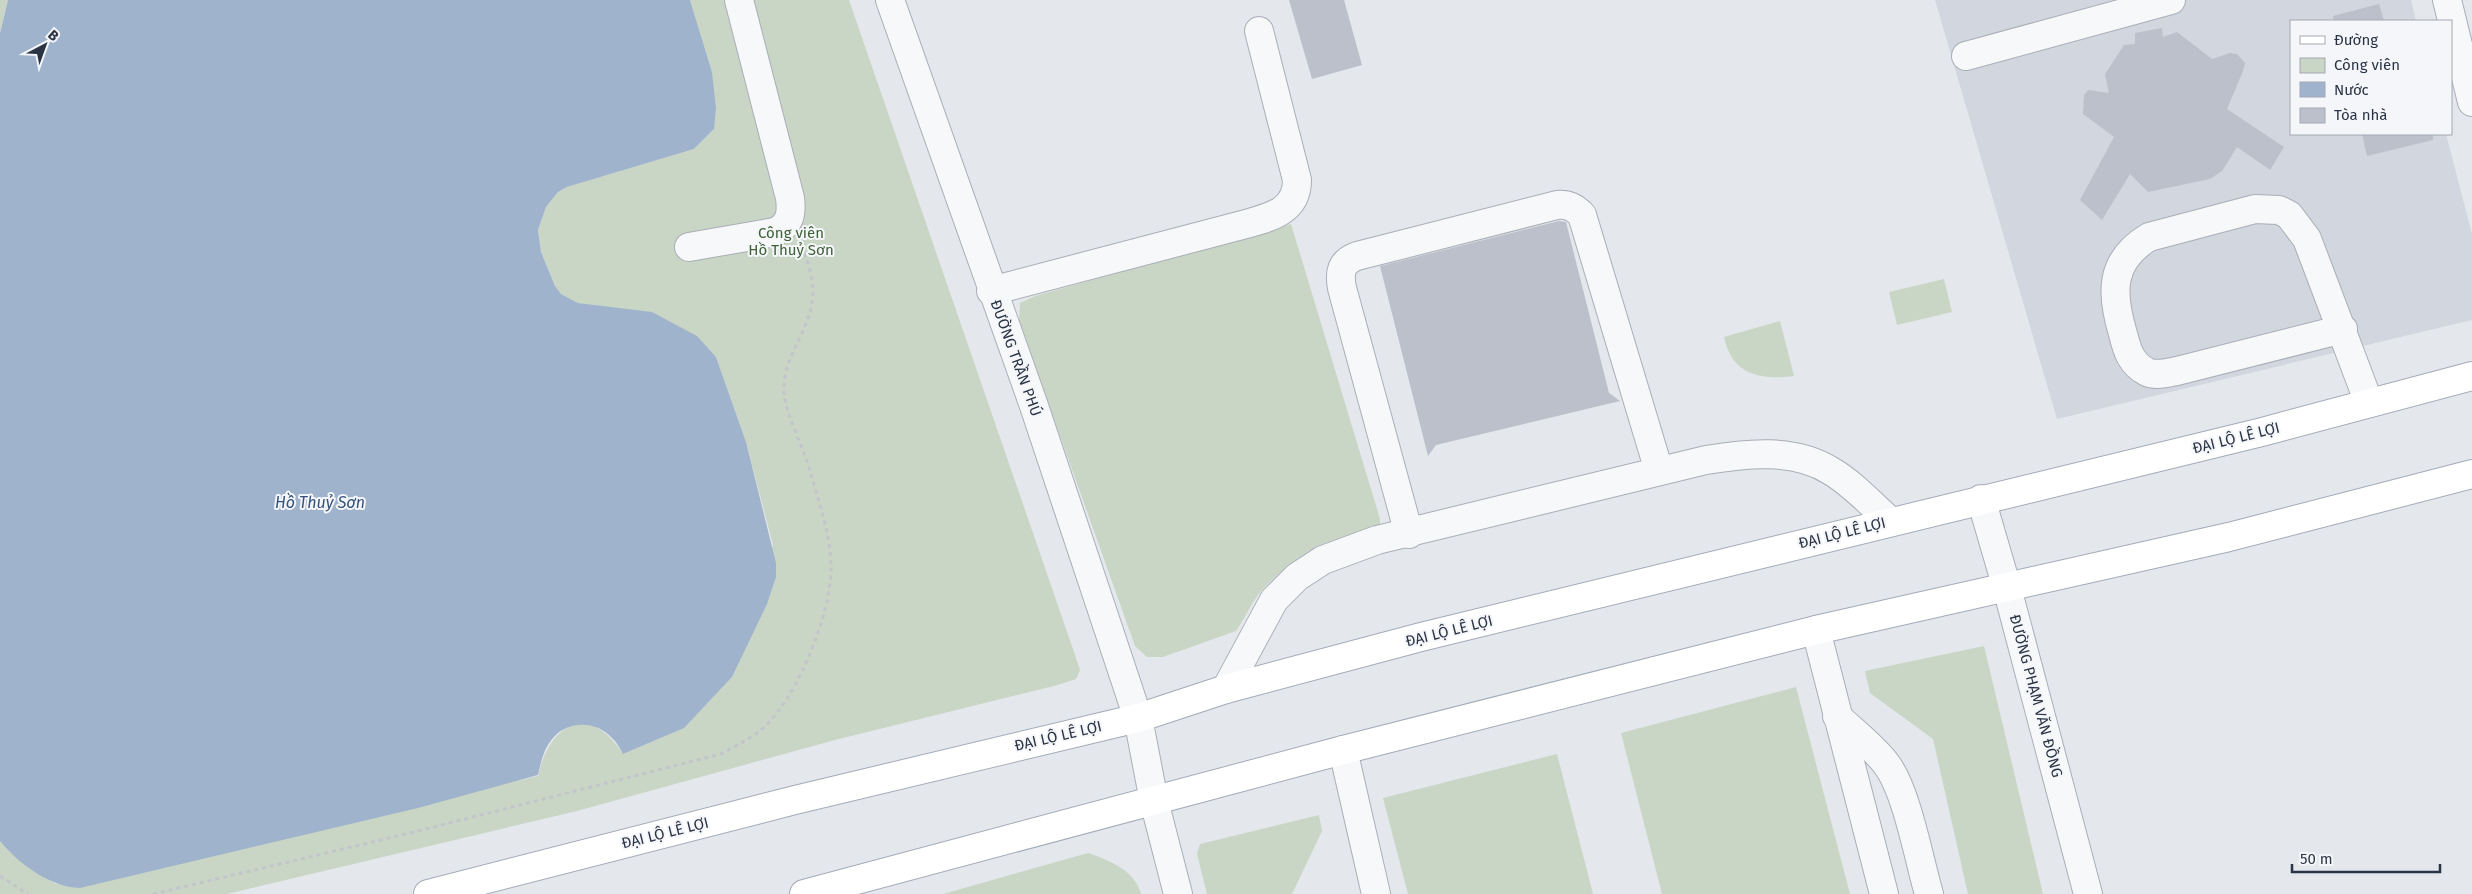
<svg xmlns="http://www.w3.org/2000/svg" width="2472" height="894" font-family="'Fira Sans',sans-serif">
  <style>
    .built { fill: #d2d6de }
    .green { fill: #c9d6c5 }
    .water { fill: #9fb4cc }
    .building { fill: #bbc0ca }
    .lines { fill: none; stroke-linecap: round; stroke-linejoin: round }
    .minor-casing { stroke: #a9aeb7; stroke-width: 30 }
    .major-casing { stroke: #a3abb8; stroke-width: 30 }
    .path { stroke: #c2c5cb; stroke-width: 3; stroke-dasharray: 4 4; stroke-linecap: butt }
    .minor { stroke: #f7f8fa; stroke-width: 28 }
    .major { stroke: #fff; stroke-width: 28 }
    .labels { text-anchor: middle; stroke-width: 4; stroke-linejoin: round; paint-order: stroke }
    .park-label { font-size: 15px; fill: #3f6138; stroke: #f4f6f9 }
    .street-label { font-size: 15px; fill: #2b3445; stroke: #f4f6f9 }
    .water-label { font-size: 16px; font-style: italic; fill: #34527a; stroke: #f4f6f9 }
  </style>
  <rect width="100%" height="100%" fill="#e4e7ec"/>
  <!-- built -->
  <path class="built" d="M1935,0H2411L2416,21H2291V134H2446L2472,234V320L2057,419Z"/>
  <!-- green -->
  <path class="green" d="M0,0H8L0,32Z
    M690,0H849L1073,649L1080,670L1076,679L1058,685L835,740L577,811L227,894H0V841L27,866L56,884L538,776C550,722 590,702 623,754L683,728L732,677L773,545L746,442L716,357L628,310L578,303L561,294L555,286L541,252L538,230L546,207L558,192L567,187L694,149L714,129L712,72Z
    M1291,224L1380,519V527C1336,540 1287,558 1258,595C1250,606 1244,620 1236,631L1163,657H1147L1135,646L1019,321L1020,303L1035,296Z
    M1944,279L1952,312L1897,325L1889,292Z
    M1780,321L1794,376C1760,380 1732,375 1724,337Z
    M1984,646L2043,894H1968L1933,739L1870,693L1865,671Z
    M1796,687L1850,894H1662L1621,733Z
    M1557,754L1593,894H1408L1383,798Z
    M1319,815L1322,831L1292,894H1207L1197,854L1200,844Z
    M1088,853C1109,860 1136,871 1141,894H943Z"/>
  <!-- water -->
  <path class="water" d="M8,0H690L712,72L716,108L714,129L694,149L567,187L558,192L546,207L538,230L541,252L555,286L561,294L578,303L652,312L697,336L716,357L746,442L776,563V577L767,604L732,677L684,728L623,754C620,749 617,742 612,738C597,721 569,720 554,737C544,747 541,762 538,775L418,808L80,888C50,887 19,864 0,841V33Z"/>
  <!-- building -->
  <path class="building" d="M1289,0H1344L1362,65L1312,79Z
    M2379,4L2384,21H2334L2333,16Z
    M2162,28L2163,37L2177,32L2212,59L2230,53L2237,54L2245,63L2243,71L2227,109L2284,147L2270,170L2237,147L2222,171L2210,179L2148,192L2130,174L2102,220L2080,200L2114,137L2083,114L2084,95L2088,90L2109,93L2105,74L2124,45L2135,44V33Z
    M2362,134H2433V140L2367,156Z
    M1559,221L1566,222L1609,393L1620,401L1436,445L1428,456L1380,266Z"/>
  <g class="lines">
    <!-- minor casing -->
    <g class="minor-casing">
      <path id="minor" d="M890,0L1034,406L1138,718L1154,801L1178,894
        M2447,0L2472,102
        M1966,56L2171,0
        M689,247L775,232C790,225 792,214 790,198L739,0
        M991,291L1246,224C1271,217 1297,211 1297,180L1259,31
        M2343,329L2177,371C2167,373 2156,376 2147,372C2131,364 2127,350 2123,334C2111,294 2109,261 2149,237L2255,209L2279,210L2289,215L2307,239L2369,403
        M1981,499L2007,588L2088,894
        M1409,534L1342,288C1339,272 1341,262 1357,256L1557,205C1568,204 1574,207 1582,215L1659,471
        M1816,630L1884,894
        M1226,689L1274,600L1297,577L1323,560L1377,540L1706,460C1747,453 1795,448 1831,471C1853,484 1871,504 1890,521
        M1837,716C1853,732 1874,747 1887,765C1907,792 1919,860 1929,894
        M1343,750L1376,894"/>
    </g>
    <!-- major casing -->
    <g class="major-casing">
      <path id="major" d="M428,894L795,800L1138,718L1226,689L1421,637L2262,432L2472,376
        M804,894L1343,750L1816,630L2229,537L2472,474"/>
    </g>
    <!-- path -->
    <path class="path" d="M0,876L28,894
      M153,894L402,835L721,754C733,747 746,741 757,733C795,705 830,617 831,571C832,539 819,502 810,471C804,449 785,413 784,392C782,359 807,335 812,303C816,282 807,260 800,240"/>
    <!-- minor -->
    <use href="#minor" class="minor"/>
    <!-- major -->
    <use href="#major" class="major"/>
  </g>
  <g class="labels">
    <!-- park labels -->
    <g class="park-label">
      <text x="791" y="238">Công viên<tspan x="791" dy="17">Hồ Thuỷ Sơn</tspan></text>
    </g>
    <!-- street labels -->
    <g class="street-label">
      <text transform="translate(1016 358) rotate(70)" y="5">ĐƯỜNG TRẦN PHÚ</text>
      <text transform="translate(2236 438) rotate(-14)" y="5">ĐẠI LỘ LÊ LỢI</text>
      <text transform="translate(1842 533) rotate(-14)" y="5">ĐẠI LỘ LÊ LỢI</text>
      <text transform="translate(1449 631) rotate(-14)" y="5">ĐẠI LỘ LÊ LỢI</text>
      <text transform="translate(2036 696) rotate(75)" y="5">ĐƯỜNG PHẠM VĂN ĐỒNG</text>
      <text transform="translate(1058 736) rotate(-13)" y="5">ĐẠI LỘ LÊ LỢI</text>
      <text transform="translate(665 833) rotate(-14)" y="5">ĐẠI LỘ LÊ LỢI</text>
    </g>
    <!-- water labels -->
    <g class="water-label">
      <text x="320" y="508">Hồ Thuỷ Sơn</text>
    </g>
  </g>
  <!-- legend -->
  <rect x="2290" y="20" width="162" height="115" fill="#f4f6f9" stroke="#a4a8b1"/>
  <rect x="2300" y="36" width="25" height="8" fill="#ffffff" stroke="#a4a8b1"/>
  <text x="2334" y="45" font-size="15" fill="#2b3445">Đường</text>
  <rect x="2300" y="58" width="25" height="15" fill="#c9d6c5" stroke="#a4a8b1"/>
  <text x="2334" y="70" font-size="15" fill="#2b3445">Công viên</text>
  <rect x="2300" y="82" width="25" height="15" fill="#9fb4cc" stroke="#a4a8b1"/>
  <text x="2334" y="95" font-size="15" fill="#2b3445">Nước</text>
  <rect x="2300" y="108" width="25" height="15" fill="#bbc0ca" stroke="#a4a8b1"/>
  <text x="2334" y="120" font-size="15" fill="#2b3445">Tòa nhà</text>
  <!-- north arrow -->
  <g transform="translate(45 45) rotate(41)" stroke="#f4f6f9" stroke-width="4" paint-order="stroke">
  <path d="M0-4L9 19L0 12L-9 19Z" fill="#2b3445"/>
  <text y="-8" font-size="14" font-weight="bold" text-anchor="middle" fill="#2b3445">B</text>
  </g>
  <!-- scale -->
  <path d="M2292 864v8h148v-8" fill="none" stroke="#2b3445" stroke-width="2.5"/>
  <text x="2300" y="864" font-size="15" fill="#2b3445" stroke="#f4f6f9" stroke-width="4" paint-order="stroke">50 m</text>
</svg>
